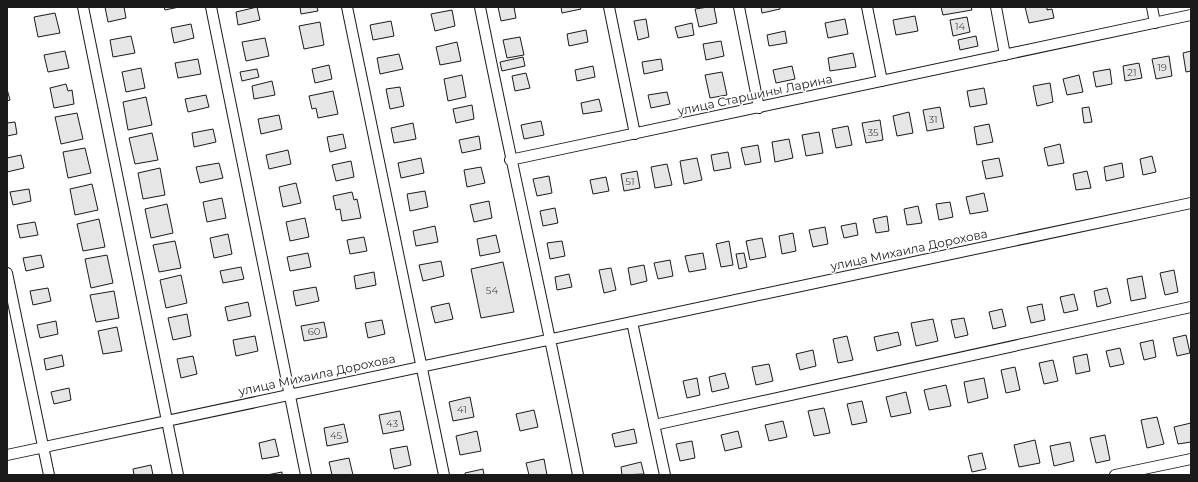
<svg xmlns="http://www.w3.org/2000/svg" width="1198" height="482" font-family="Montserrat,sans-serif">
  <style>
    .building { fill: #e6e6e6; stroke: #1a1a1a }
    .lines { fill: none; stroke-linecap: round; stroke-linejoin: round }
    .street-casing { stroke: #1a1a1a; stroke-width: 12 }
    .street { stroke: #fff; stroke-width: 10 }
    .labels { text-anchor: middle; stroke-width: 3; stroke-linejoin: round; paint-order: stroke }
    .number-label { font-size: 10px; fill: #4d4d4d }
    .street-label { font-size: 12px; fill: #1a1a1a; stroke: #fff }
  </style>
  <rect width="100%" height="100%" fill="#fff"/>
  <!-- building -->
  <path class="building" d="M105,7H124L126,18L108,22Z
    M164,7H179L165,10Z
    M257,7L260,20L238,25L236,12Z
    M300,7H317L318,11L301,14Z
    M498,7H514L516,18L501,21Z
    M561,7H580L581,9L562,13Z
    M708,7H714L717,23L699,27L695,9Z
    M761,7H780V9L762,13Z
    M941,7H971L972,10L943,15Z
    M1025,7H1047V10L1052,9L1054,18L1029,23Z
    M452,10L455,26L435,31L431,14Z
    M55,13L60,33L38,37L34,17Z
    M915,16L918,31L896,35L893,20Z
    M967,17L970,32L953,36L950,20Z
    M646,19L649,37L638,40L634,21Z
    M845,19L848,34L828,38L825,23Z
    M391,21L394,36L373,40L370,25Z
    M320,22L324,45L304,49L299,26Z
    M692,23L694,35L678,38L675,27Z
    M191,24L194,38L174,43L171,28Z
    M586,30L588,42L569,46L567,34Z
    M785,31L787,43L769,46L767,35Z
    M131,36L135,53L113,57L110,40Z
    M976,36L978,46L960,50L958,40Z
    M520,37L524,55L507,58L503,40Z
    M265,38L269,56L246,61L242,42Z
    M721,41L724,56L706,60L703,44Z
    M457,42L461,61L440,65L436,47Z
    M65,51L69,68L48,72L44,55Z
    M1191,51V71L1186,72L1183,53Z
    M853,53L856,67L830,71L828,58Z
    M399,54L403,69L380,74L377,58Z
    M1169,56L1172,76L1156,79L1152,59Z
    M523,57L525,66L502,71L500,62Z
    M198,59L201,74L178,78L175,63Z
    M661,59L663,70L644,74L642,62Z
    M1139,63L1142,78L1125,81L1123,66Z
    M329,65L332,79L315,83L312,69Z
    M593,66L595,77L577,81L575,70Z
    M792,66L795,79L776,83L773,70Z
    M141,68L145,88L126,92L122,72Z
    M257,69L259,77L242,81L240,72Z
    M1110,69L1112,84L1096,87L1093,72Z
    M722,72L727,95L710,98L705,75Z
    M526,73L530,88L515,91L512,76Z
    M462,75L466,97L448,101L444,79Z
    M1079,75L1083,92L1067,95L1063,79Z
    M272,81L275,95L254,99L252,86Z
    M1050,83L1053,102L1037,106L1033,86Z
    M66,84L68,91L72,90L74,104L54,108L50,88Z
    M400,87L404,106L390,109L386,89Z
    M984,88L987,104L970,107L967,91Z
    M7,89L10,100L7,101Z
    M333,91L338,114L318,118L316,108L312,109L309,96Z
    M667,92L670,104L651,108L648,95Z
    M206,95L209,107L188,112L185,99Z
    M146,97L152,125L128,130L123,102Z
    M599,99L602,111L583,114L581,103Z
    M472,105L474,119L456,123L453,109Z
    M940,107L944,128L927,131L923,110Z
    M1089,107L1092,122L1084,123L1082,108Z
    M909,112L913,133L897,136L893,116Z
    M77,113L83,139L61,144L55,117Z
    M279,115L282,129L261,134L258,119Z
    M880,120L883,140L866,143L862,123Z
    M541,121L544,135L524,139L521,125Z
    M15,122L17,134L7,136V123Z
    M413,123L416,139L394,143L391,128Z
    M989,124L993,142L977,145L974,127Z
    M848,126L852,145L836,148L832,129Z
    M213,129L216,142L194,147L192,133Z
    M819,132L823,153L806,156L802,135Z
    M152,133L158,160L135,164L129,138Z
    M343,134L346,148L330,152L327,137Z
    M479,136L481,149L462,153L459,140Z
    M789,139L793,158L775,162L772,142Z
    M1060,144L1064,163L1048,166L1044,148Z
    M758,145L761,162L745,165L741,148Z
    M85,148L91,173L68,178L63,152Z
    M288,150L291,164L269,169L266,155Z
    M728,152L731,168L714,171L711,155Z
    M21,155L24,168L7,172V158Z
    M1152,156L1156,172L1143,175L1140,159Z
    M421,158L424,173L401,178L398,163Z
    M697,158L702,180L684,184L680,161Z
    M999,158L1003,176L986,179L982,161Z
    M351,161L354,177L336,181L332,165Z
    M219,163L223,178L200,183L196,167Z
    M1122,163L1124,177L1106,181L1104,167Z
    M667,164L672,185L655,188L651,167Z
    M481,167L485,183L467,187L464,170Z
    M160,168L165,195L143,199L138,173Z
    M637,171L640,188L624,191L621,174Z
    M1087,171L1091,188L1076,190L1073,174Z
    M549,176L552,193L537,196L533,179Z
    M606,177L609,191L593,194L590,180Z
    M296,183L301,203L283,207L279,187Z
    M92,184L98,210L75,215L70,189Z
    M29,189L31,201L13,205L10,192Z
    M425,191L428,207L410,211L407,194Z
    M352,192L354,200L357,199L361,218L342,221L340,209L336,210L333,196Z
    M984,193L988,211L970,214L966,197Z
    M222,198L226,218L207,222L203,202Z
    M489,201L492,218L474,222L470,205Z
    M950,202L953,217L939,220L936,204Z
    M167,204L173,233L151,238L145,209Z
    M918,206L922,223L907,225L904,209Z
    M555,208L558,223L543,226L540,211Z
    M887,216L889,231L876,233L873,219Z
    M305,218L309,237L290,241L286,222Z
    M99,219L105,247L83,251L77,224Z
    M35,222L38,235L20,238L17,225Z
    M856,223L858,235L844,238L841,226Z
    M435,226L438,242L416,246L413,231Z
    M825,227L828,244L813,247L809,230Z
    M793,233L796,251L782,254L779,236Z
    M228,234L232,254L214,258L210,238Z
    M496,235L500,252L480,256L477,239Z
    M364,237L367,251L350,254L347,240Z
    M762,238L766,257L750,260L746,241Z
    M175,241L181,268L159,272L153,245Z
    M562,241L565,256L550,259L547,243Z
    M729,241L733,265L721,267L716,244Z
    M308,253L311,267L290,271L287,257Z
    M703,253L706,269L689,272L685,256Z
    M744,253L747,267L739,269L736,254Z
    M41,255L44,267L26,271L23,258Z
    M107,255L113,283L91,288L85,259Z
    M670,260L673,276L658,279L654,263Z
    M441,261L444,276L423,281L419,265Z
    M503,262L514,312L481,318L471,269Z
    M644,265L647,281L631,285L628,268Z
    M241,267L244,279L223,283L220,271Z
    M611,268L616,290L604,293L599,270Z
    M1174,270L1178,292L1165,295L1160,273Z
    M374,272L376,285L356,289L354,276Z
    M569,274L572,287L557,290L555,277Z
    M181,275L187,303L166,308L160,280Z
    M1142,276L1146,298L1131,301L1127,279Z
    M316,287L319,301L296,306L293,291Z
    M48,288L51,301L33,305L30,291Z
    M1107,288L1111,303L1097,307L1094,291Z
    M114,291L119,318L96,322L90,295Z
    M1074,294L1078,310L1064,313L1060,297Z
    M248,302L251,316L228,321L225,307Z
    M449,303L453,319L435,323L431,307Z
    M1042,304L1045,320L1031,323L1027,307Z
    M1002,309L1006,326L993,329L989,312Z
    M187,314L191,336L173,340L168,318Z
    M964,318L968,335L955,338L951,320Z
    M933,319L938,341L916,346L911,323Z
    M382,320L385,334L368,338L365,323Z
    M56,321L58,334L40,338L37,325Z
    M324,322L327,337L304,341L301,326Z
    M117,327L122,351L103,354L98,331Z
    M898,332L901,345L877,351L874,337Z
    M1186,335L1190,353L1177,356L1173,338Z
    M255,336L258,351L236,356L233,340Z
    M847,336L853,360L838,363L833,339Z
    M1153,340L1156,357L1144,360L1140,343Z
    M1120,348L1124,364L1110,367L1106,351Z
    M813,350L816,366L800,370L796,354Z
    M1087,354L1090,371L1076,374L1073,357Z
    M62,355L64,366L46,370L44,359Z
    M193,356L197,374L181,378L177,359Z
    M1053,360L1058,381L1044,384L1039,363Z
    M769,364L773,381L756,385L752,367Z
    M1015,367L1020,390L1006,393L1001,370Z
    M725,373L729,388L712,392L709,377Z
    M697,378L700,395L687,398L683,381Z
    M984,378L988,398L968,403L964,382Z
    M946,385L951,406L929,410L924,390Z
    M69,388L71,400L54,404L51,392Z
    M906,392L911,413L891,417L886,397Z
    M470,397L474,417L453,421L449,402Z
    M862,401L867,422L852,425L847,404Z
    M824,408L830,433L814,436L808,411Z
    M534,410L538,427L520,431L516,414Z
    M400,411L404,430L383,434L379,415Z
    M1157,417L1164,444L1147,448L1141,420Z
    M783,421L787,437L769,441L765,425Z
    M1191,423V442L1178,444L1174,427Z
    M344,424L348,442L327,446L324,428Z
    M634,429L637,443L615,447L612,434Z
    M477,431L481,451L460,455L456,436Z
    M738,431L742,447L725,451L721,435Z
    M1105,435L1110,460L1096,463L1090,438Z
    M275,439L279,456L262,459L259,443Z
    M1035,440L1040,463L1019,467L1014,445Z
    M692,441L695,458L680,461L676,444Z
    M1070,442L1074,461L1054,466L1050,446Z
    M407,446L411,465L394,469L390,449Z
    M982,453L986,469L972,472L968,456Z
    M349,458L353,475H332L329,462Z
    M544,459L547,475H529L526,463Z
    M641,462L644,474L622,475L621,467Z
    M151,465L153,475H134L133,469Z
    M483,469L484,475H465V473Z
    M282,472V475H267Z"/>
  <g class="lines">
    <!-- street casing -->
    <g class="street-casing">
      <path id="street" d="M83,7L178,475
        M211,7L306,475
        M347,7L444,475
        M480,7C511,163 547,319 578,475
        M609,7L635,134
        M739,7L759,108
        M867,7L882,81
        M996,7L1005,55
        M1152,7L1155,23
        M510,160L1191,15
        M7,273L49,475
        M632,322L665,475
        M654,425L1191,307
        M7,455L1191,203
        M1115,475L1191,459"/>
    </g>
    <!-- street -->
    <use href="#street" class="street"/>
  </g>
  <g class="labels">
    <!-- number labels -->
    <g class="number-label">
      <text x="960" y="30">14</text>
      <text x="1162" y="71">19</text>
      <text x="1132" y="76">21</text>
      <text x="933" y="123">31</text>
      <text x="873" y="136">35</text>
      <text x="630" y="185">51</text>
      <text x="492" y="294">54</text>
      <text x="314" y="335">60</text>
      <text x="462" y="413">41</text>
      <text x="392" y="427">43</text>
      <text x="336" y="439">45</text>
    </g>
    <!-- street labels -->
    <g class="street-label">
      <text transform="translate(755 95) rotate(-12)" y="4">улица Старшины Ларина</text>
      <text transform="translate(909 250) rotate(-12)" y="4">улица Михаила Дорохова</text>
      <text transform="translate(317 375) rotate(-12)" y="4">улица Михаила Дорохова</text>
    </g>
  </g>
  <!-- border -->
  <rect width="1198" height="482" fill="none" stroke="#1a1a1a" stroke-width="16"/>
</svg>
